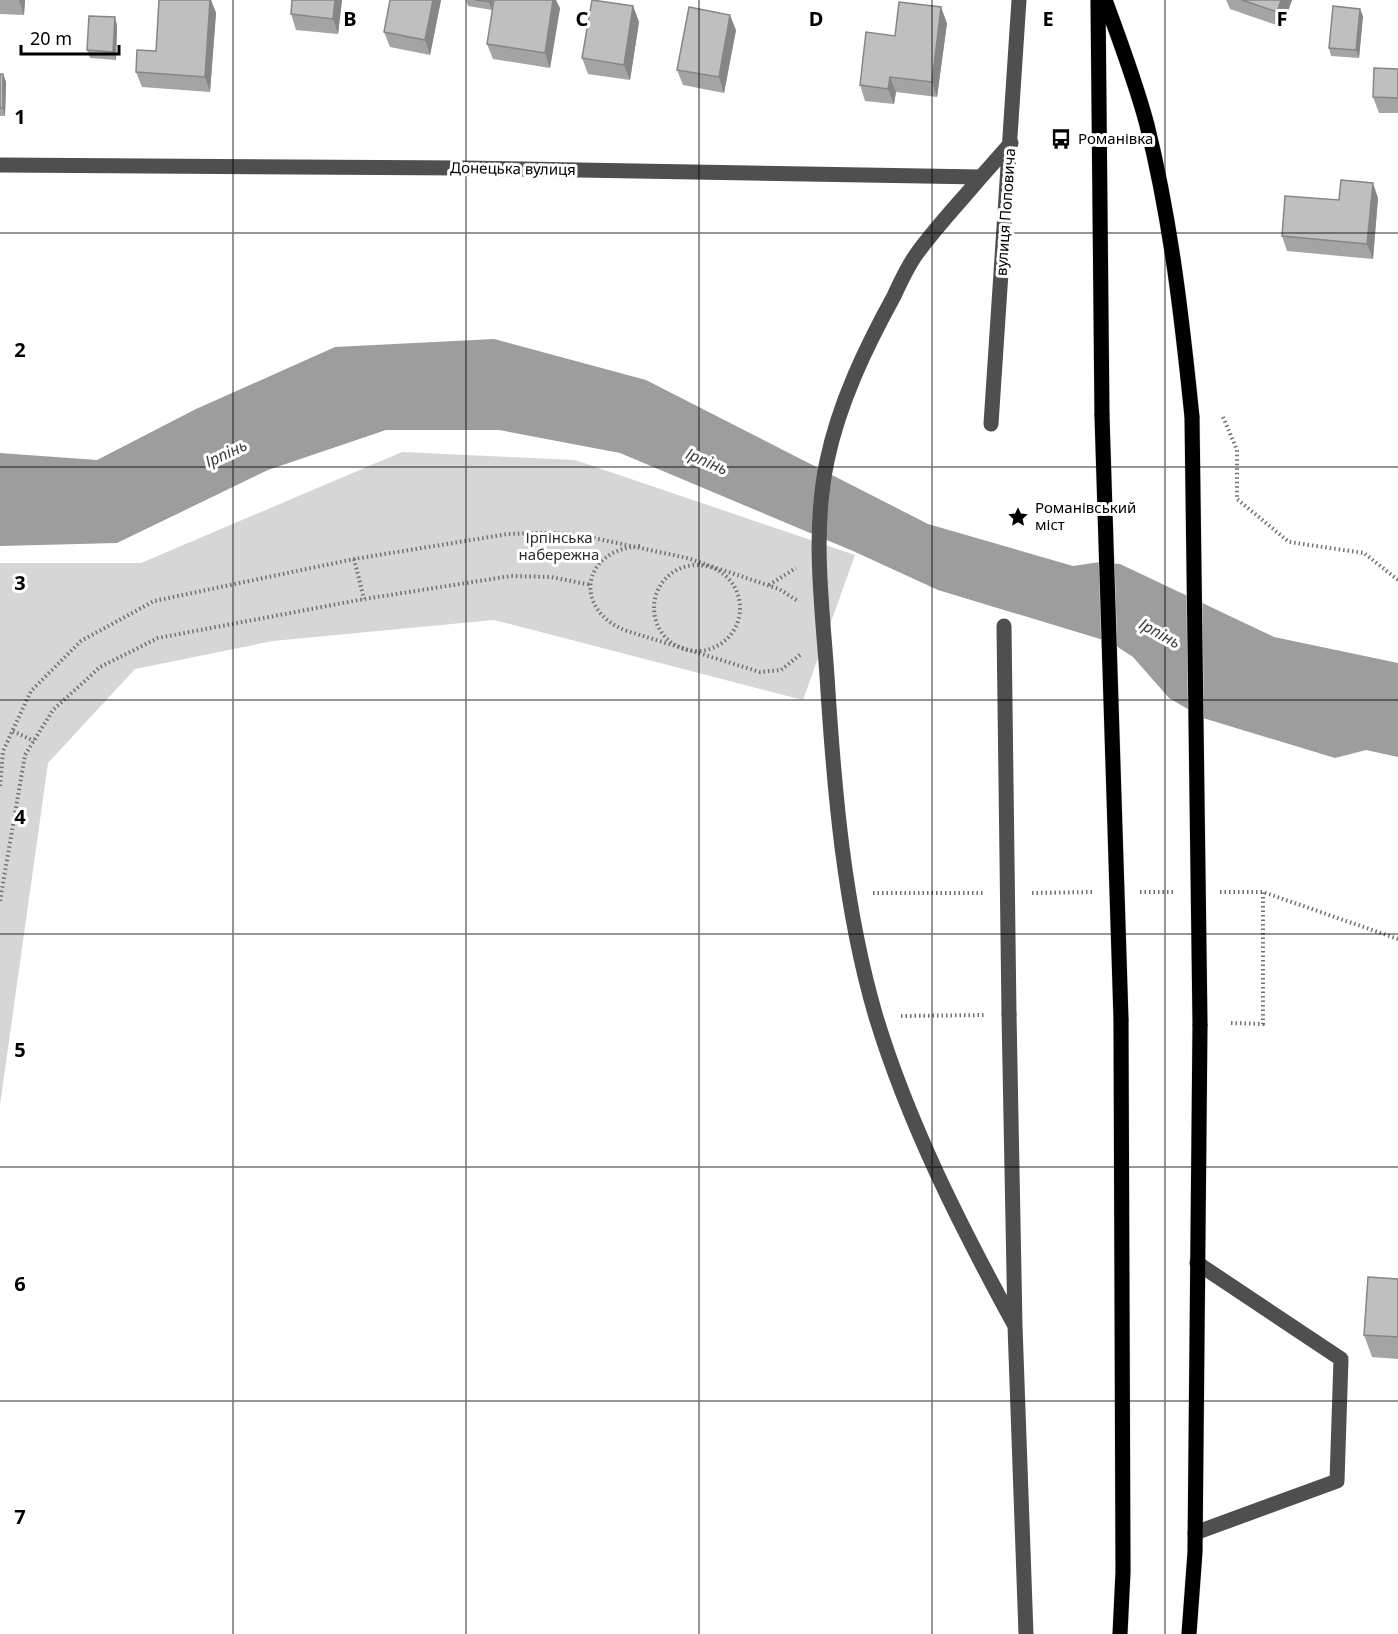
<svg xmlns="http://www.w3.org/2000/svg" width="1398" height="1634" font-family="'Noto Sans',sans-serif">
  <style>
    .green { fill: #d6d6d6 }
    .water { fill: #9d9d9d }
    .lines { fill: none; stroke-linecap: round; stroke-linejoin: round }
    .major-casing { stroke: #dbdbdb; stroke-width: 16 }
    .path { stroke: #717171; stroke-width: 4; stroke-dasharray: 1.5 3; stroke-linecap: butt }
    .minor { stroke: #4f4f4f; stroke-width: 15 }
    .major { stroke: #000; stroke-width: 15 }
    .major-bridge-casing { stroke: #dbdbdb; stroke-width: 16; stroke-linecap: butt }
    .minor-bridge { stroke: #4f4f4f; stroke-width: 15 }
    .major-bridge { stroke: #000; stroke-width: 15 }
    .wall { fill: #a4a4a4 }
    .shaded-wall { fill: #868686 }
    .building { fill: #bfbfbf; stroke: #868686; stroke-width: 1.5 }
    .grid { fill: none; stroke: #000; stroke-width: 1.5; stroke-opacity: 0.55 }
    .labels { text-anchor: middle; stroke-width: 6; stroke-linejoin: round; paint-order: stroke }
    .poi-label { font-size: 15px; fill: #000; stroke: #fff; text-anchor: start }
    .street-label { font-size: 15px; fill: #000; stroke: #fff }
    .park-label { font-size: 15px; fill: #2d2d2d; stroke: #fff }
    .water-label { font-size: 16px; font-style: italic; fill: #3e3e3e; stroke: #fff }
    .grid-label { font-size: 20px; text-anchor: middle; font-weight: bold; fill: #000; stroke: #fff; stroke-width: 6; stroke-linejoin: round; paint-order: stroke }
  </style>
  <rect width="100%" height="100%" fill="#fff"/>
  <!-- green -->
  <path class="green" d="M402,452L575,460L855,555L803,700L494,620L273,641L135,669L48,763L0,1105V563H141Z"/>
  <!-- water -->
  <path class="water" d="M494,339L646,380L928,524L1073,566L1100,562L1120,564L1274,637L1398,663V757L1366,750L1335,758L1203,718L1169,698L1133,657L1110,642L938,590L853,551L620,453L499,430H386L268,470L117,543L0,546V453L97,460L196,409L335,347Z"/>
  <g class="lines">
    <!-- major casing -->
    <g class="major-casing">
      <path id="major" d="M1098,0L1102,416
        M1105,0C1120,41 1136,83 1147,125C1171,221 1182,319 1192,417
        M1120,1634L1123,1572L1121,1019
        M1189,1634L1195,1552L1200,1024"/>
    </g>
    <!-- path -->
    <path class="path" d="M1223,417L1237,450V499L1289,542L1364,553L1398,580
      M640,546C580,550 573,611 627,631L760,672L781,670L801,654
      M354,559L364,599
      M654 608a43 43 0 1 1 86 0a43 43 0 1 1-86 0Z
      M769,585L796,568
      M13,731L34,741
      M0,786L3,751L31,691L81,641L154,601L354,559L508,534L542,533L575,534L687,558L779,589L798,601
      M1140,892H1174
      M1220,892H1263L1398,939
      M873,893H985
      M1032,893L1093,892
      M0,901L25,755L53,710L100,667L158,638L364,599L511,576L551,577L591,585
      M901,1016L986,1015
      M1231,1023L1263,1024V892"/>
    <!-- minor -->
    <path class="minor" d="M0,165L463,168L981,177L1011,143
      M981,177C960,202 937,226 918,252C908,265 901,281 894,296C866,347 839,403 827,461C812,533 822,604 827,676C834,789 844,908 876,1017C909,1125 961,1227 1015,1326
      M991,424L1019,0
      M1009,1014L1015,1326L1026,1634
      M1195,1533L1337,1481L1341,1359L1197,1263"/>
    <!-- major -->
    <use href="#major" class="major"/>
    <!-- major-bridge casing -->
    <g class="major-bridge-casing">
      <path id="major-bridge" d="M1102,416L1121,1019
        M1192,417L1200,1024"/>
    </g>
    <!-- minor-bridge -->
    <path class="minor-bridge" d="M1004,626L1009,1014"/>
    <!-- major-bridge -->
    <use href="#major-bridge" class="major-bridge"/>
  </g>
  <!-- wall -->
  <path class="wall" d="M0,0H25L24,15L0,14Z
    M159,0H211L216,13L210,92L142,87L136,72L156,51Z
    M342,0L338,34L296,30L291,14Z
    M441,0L430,55L390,47L384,32Z
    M466,0H493L492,10L468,6Z
    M1226,0H1292L1282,27L1230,9Z
    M633,6L639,22L630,80L588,74L582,58Z
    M560,8L550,68L493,59L487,44Z
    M1363,16L1359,58L1331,56L1329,48Z
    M947,23L937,97L896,92L894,104L865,101L860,85L895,36Z
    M117,25L116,60L90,58L87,50Z
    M736,30L724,93L683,85L677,70Z
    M1398,69V113H1379L1373,97Z
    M0,74H3L6,82L5,116H0Z
    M1378,198L1373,259L1287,251L1282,236L1339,200Z
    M1398,1279V1359L1372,1357L1364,1335Z"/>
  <!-- shaded-wall -->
  <path class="shaded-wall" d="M19,0H25L24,15Z
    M210,0H211L216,13L210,92L205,77Z
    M335,0H342L338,34L333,19Z
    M433,0H441L430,55L425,40Z
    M489,0H493L492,10L489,2Z
    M553,0H556L560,8L550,68L545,53Z
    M1281,0H1292L1282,27L1277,12Z
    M633,6L639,22L630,80L624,65Z
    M941,7L947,23L937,97L932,82Z
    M1360,9L1363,16L1359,58L1356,50Z
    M730,15L736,30L724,93L719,77Z
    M115,17L117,25L116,60L113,52Z
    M3,74L6,82L5,116L3,108Z
    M890,77L896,92L894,104L888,89Z
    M1373,183L1378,198L1373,259L1367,244Z"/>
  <!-- building -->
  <path class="building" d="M159,0H210L205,77L136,72L137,50L156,51Z
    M292,0H335L333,19L291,14Z
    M390,0H433L425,40L384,32Z
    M475,0H489V2Z
    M494,0H553L545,53L487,44Z
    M592,0L633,6L624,65L582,58Z
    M1242,0H1281L1277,12Z
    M899,2L941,7L932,82L890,77L888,89L860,85L866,32L895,36Z
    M1333,6L1360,9L1356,50L1329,48Z
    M689,7L730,15L719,77L677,70Z
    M89,16L115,17L113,52L87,50Z
    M1374,68L1398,69V98L1373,97Z
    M0,74H3V108H0Z
    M1341,180L1373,183L1367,244L1282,236L1285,196L1339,200Z
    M1368,1277L1398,1279V1337L1364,1335Z"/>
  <!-- grid -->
  <path class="grid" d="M233,0V1634M466,0V1634M699,0V1634M932,0V1634M1165,0V1634M0,233H1398M0,467H1398M0,700H1398M0,934H1398M0,1167H1398M0,1401H1398"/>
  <!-- icons -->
  <defs>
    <g id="bus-bare" transform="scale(1.62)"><path d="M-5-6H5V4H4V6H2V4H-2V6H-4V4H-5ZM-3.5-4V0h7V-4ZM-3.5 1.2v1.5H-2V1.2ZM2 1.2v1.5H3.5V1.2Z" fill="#000" stroke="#fff" stroke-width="2.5" paint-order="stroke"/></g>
    <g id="sight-bare" transform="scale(1.62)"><path d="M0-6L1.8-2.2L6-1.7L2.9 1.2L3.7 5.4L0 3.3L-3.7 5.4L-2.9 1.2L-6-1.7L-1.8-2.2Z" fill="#000" stroke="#fff" stroke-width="2.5" paint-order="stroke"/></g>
  </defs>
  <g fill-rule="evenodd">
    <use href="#bus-bare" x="1061" y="139"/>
    <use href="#sight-bare" x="1018" y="517"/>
  </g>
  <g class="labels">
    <!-- poi labels -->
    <g class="poi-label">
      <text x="1078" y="144">Романівка</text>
      <text x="1035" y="513">Романівський<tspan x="1035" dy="17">міст</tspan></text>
    </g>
    <!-- street labels -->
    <g class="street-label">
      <text transform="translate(513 169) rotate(1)" y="5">Донецька вулиця</text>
      <text transform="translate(1006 212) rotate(-86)" y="5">вулиця Поповича</text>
    </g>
    <!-- park labels -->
    <g class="park-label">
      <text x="559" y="543">Ірпінська<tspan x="559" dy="17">набережна</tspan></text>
    </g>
    <!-- water labels -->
    <g class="water-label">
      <text transform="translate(226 453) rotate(-25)" y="6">Ірпінь</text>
      <text transform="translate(707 461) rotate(23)" y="6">Ірпінь</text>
      <text transform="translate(1160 633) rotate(29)" y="6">Ірпінь</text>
    </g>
  </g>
  <g class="grid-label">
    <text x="350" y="26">B</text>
    <text x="582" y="26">C</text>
    <text x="816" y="26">D</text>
    <text x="1048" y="26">E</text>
    <text x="1282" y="26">F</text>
    <text x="20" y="124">1</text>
    <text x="20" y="357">2</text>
    <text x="20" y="590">3</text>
    <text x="20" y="824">4</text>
    <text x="20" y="1057">5</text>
    <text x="20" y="1291">6</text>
    <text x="20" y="1524">7</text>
  </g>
  <!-- scale -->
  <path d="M21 45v9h98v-9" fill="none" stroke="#000000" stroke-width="3"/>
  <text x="30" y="45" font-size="18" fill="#000000" stroke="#ffffff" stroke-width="4.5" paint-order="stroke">20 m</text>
</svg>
